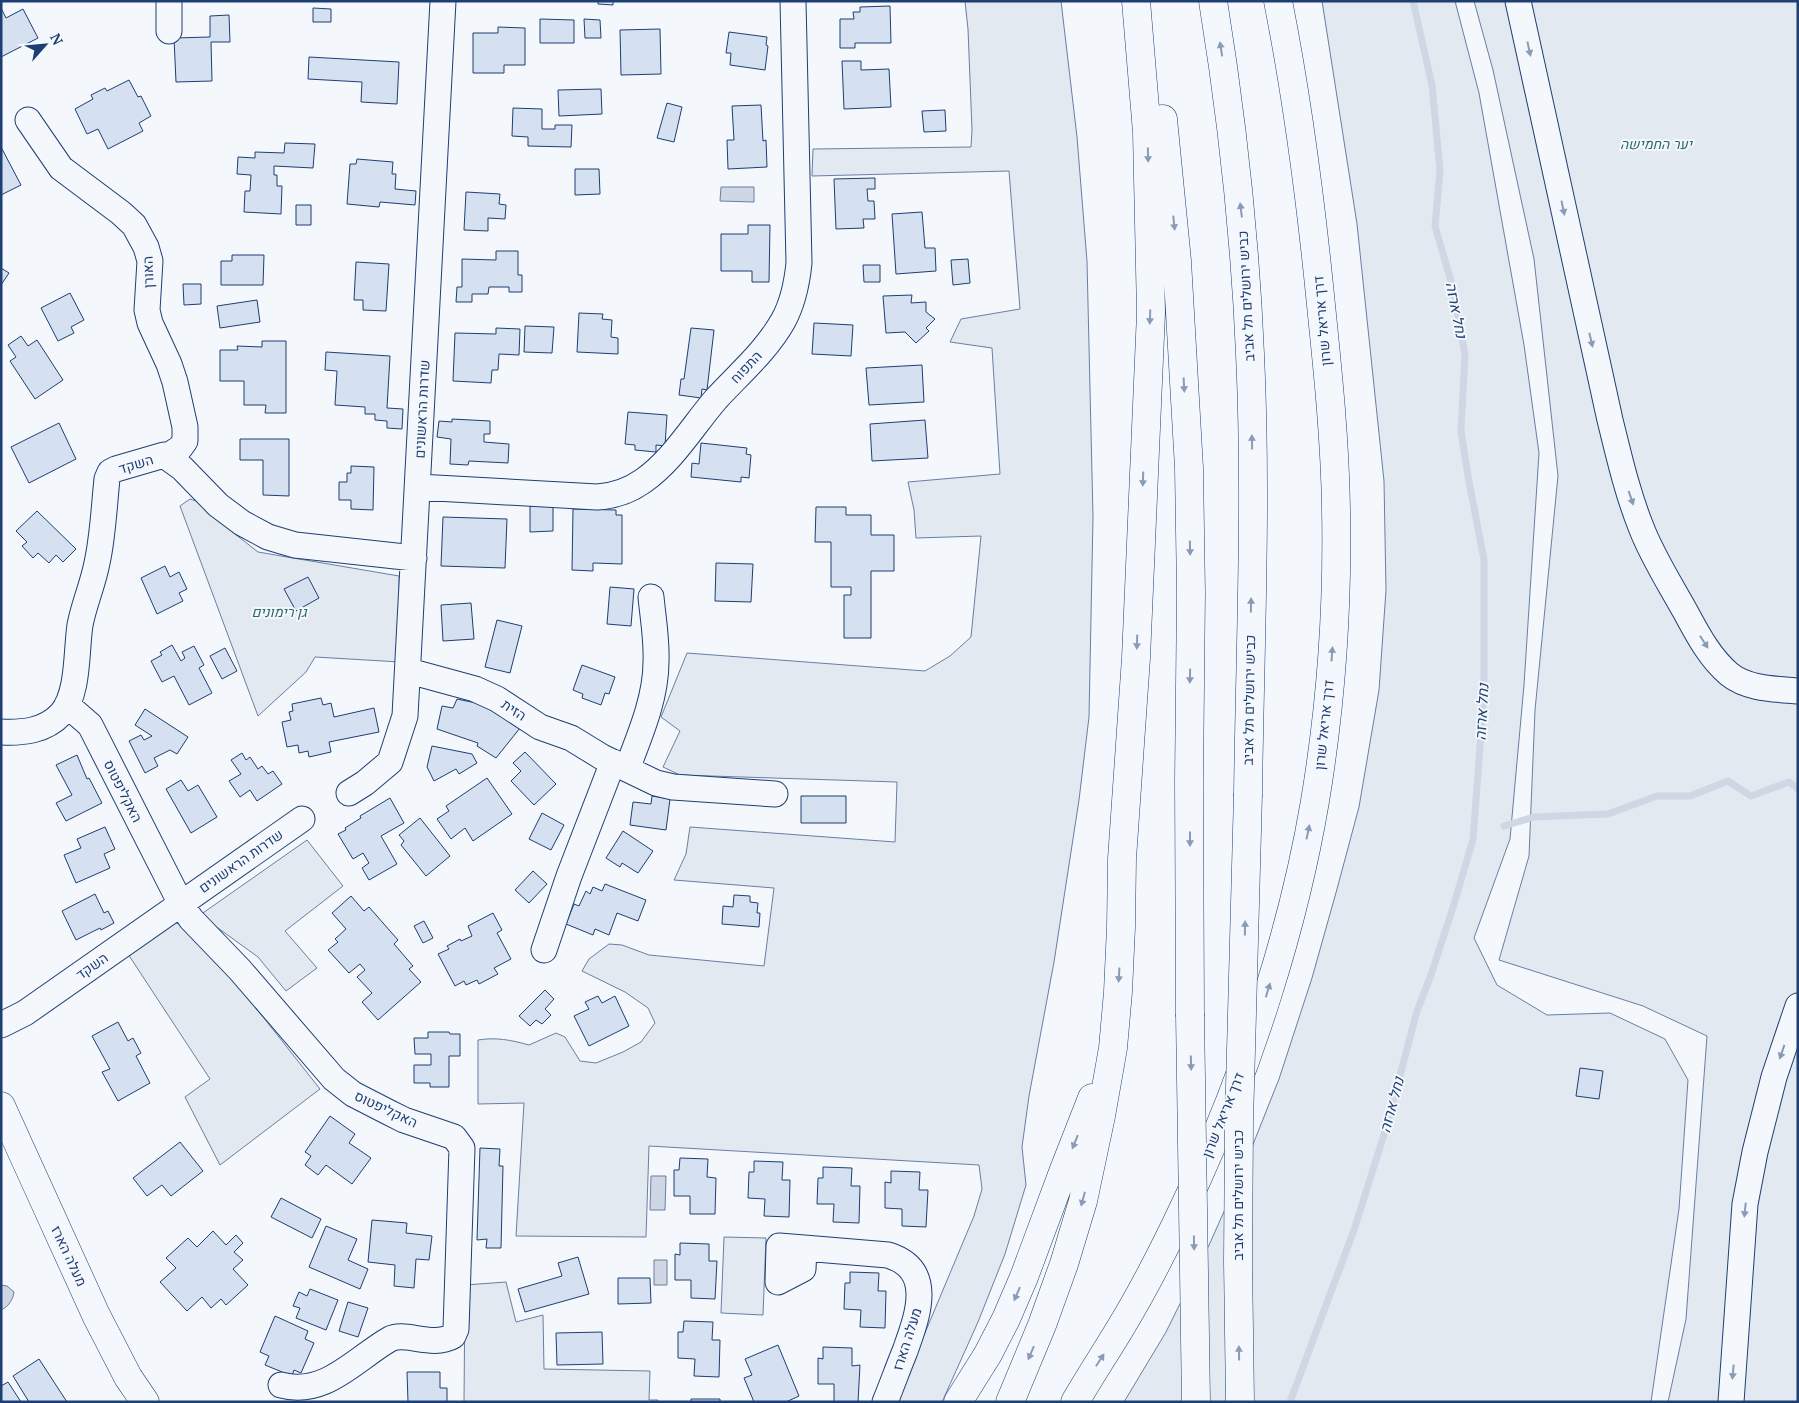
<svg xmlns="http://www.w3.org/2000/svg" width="1799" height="1403" font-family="'PT Serif',Heebo,serif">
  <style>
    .green { fill: #e3e9f0; stroke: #687fa3 }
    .water { fill: #cfd7e4; stroke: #687fa3 }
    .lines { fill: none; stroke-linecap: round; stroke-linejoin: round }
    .stream { stroke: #cfd7e4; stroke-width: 7 }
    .building { fill: #d5e0f0; stroke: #1d3f73 }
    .minor-casing { stroke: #1d3f73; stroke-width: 27 }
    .major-casing { stroke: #1d3f73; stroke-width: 29 }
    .highway-casing { stroke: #1d3f73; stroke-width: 29 }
    .minor { stroke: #f4f7fb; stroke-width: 25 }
    .major { stroke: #f4f7fb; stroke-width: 28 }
    .highway { stroke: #f4f7fb; stroke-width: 28 }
    .highway-bridge-casing { stroke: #1d3f73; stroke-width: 29; stroke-linecap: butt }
    .highway-bridge { stroke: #f4f7fb; stroke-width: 28 }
    .oneway { fill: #889bb7 }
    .labels { text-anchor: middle; stroke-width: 4; stroke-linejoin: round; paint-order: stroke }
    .park-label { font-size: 14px; font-style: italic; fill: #2c6c60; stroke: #f4f7fb }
    .street-label { font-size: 14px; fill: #1d3f73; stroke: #f4f7fb }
    .water-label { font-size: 15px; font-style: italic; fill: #1d3f73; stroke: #f4f7fb }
  </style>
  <rect width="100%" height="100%" fill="#f4f7fb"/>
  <!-- green -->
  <path class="green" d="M965,1H1061L1077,137L1087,261L1093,517L1089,717L1079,800L1054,962L1029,1096L1022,1147L1026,1185L1005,1254L978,1322L942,1402H896L974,1216L982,1189L979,1165L649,1146L646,1237L516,1236L524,1103L478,1104V1040C496,1037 511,1040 529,1045L556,1033L565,1037L580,1061L596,1063L623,1052L641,1042L655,1023L648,1008L625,992L582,971L589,959L609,944L622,945L649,955L764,966L774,888L674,880L686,854L690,827L895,842L897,782L680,775L663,767L680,731L661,717L687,653L925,671L950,656L971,637L981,536L916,538L914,510L908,482L1000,474L992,348L950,342L961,319L1020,309L1009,171L812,176L813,149L971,147L972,130L968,29Z
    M1322,1H1455L1479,93L1524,345L1539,453L1524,685L1510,839L1474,938L1497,985L1547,1015L1610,1013L1665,1039L1688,1080L1679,1209L1651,1402H1124L1166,1332L1210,1243L1246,1162L1279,1079L1312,978L1337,889L1359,807L1379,690L1386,590L1384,481L1357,224Z
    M1474,1H1798V1402H1668L1686,1319L1707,1036L1643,1006L1499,960L1529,856L1535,710L1558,476L1534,259L1493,70Z
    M190,499L196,501L212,516L258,552L399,576L400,662L315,657L306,672L258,716L180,506Z
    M307,840L343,886L285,931L317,968L286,991L258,957L200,915Z
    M171,922L177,923L184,928L241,989L320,1089L220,1165L185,1097L210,1079L128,954Z
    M724,1237L766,1238L763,1315L721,1313Z
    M506,1282L516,1322L543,1315L544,1369L650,1371L649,1400H658V1402H464L465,1285Z"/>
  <!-- water -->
  <path class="water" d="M721,187H754V202L720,201Z
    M651,1176H666L665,1210H650Z
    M654,1260H667V1285H654Z
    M1,1285L7,1286L14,1292C13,1300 8,1307 1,1310Z"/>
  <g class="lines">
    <!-- stream -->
    <path class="stream" d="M1504,826L1534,817L1608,814L1657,796H1690L1728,781L1751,796L1789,782L1798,789
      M1290,1402L1354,1230L1387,1125L1417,1011L1431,975L1455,901L1473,839L1484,694V560L1468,476L1461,431L1465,354L1452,285L1435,226L1440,170L1432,85L1413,1"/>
  </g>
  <!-- building -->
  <path class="building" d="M598,1H613V5L598,4Z
    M890,6L891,43H855V48H840V19H854L853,12H860V7Z
    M1,8L6,18L23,9L38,38L1,57Z
    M313,8L331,9V22H313Z
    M229,15L230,42H211L212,81L176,82L174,38L210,37V16Z
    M540,19L574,20V43H540Z
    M584,19L600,20L601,38H585Z
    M498,27L525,28V65H504V73H473V33H498Z
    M660,29L661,74L621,75L620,30Z
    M729,32L767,37L766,45L768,46L765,70L730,65L731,53H726Z
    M309,57L399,62L397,104L361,102L362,82L308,79Z
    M842,61H861V70L889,69L891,107L844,109Z
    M129,80L138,97L141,96L151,116L139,123L143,131L108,149L98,129L87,134L75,109L93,99L91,95L105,88L107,91Z
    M601,89L602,114L559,116L558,90Z
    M667,103L682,107L674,142L657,138Z
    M761,105L763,141L766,140L767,167L728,169L727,140H734L732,106Z
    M513,108L542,109V129H555V125H572L571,147L528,146V137L512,136Z
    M945,110L946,131L924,132L922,111Z
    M285,143L315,144L313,168L274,166V175H277V186H282L281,214L244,212L245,191H250L251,175L237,174L238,157L255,158V152L284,153Z
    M1,147L21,185L1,195Z
    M357,159L393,162L392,174H396L395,189L416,191L415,205L380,202L379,207L347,204L350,164H356Z
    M575,169H599L600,194L575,195Z
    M875,178V189H867L868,201H874L875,219H863L864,228L836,229L834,179Z
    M466,192L500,194L499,204L506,205L505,219L488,218V231L464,230Z
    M296,205H311V225H296Z
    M922,212L925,248H935L936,271L896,274L892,214Z
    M748,225H770L769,282H752V271H721V234H748Z
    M496,251H518V275H522V292H509V287H489L488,294H472V302H456L457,287H462V259L496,260Z
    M232,255H264L263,285H221V261H232Z
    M968,259L970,283L953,285L951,260Z
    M356,262L389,264L386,311L363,310V300H354Z
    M863,265H880V282H864Z
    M1,268L9,273L1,285Z
    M183,284H201V304L184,305Z
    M70,293L84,320L71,327L74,333L58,341L41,308Z
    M912,295L911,303L926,302V312L935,319L926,328L929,331L916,343L905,332L886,333L883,296Z
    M257,300L260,322L220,328L217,306Z
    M579,313L603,314L602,319L612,320L611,337L618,338V354L577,352Z
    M814,323L853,325L851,356L812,354Z
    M525,326L554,327L552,353L524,352Z
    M496,328L520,329L519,355L499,354L498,370H492L491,383L453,381L455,333L496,334Z
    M691,328L714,330L707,390L702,389L701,398L679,395L681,379H684Z
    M21,336L28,346L37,340L63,380L35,399L10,361L16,357L8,345Z
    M262,341H286V413H265L266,405H244V381H220V350H238L237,346L262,347Z
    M326,352L390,356L387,408L403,409L402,429L387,428V421L375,420V414H365V407L335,405L337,371L325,370Z
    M922,365L924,402L869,405L866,368Z
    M628,412L667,415L665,446L656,445V452L635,450V445L625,444Z
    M452,419L490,421V434H484V442L509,444L508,463L469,461L468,465L450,464L451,439L437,437L439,421L452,422Z
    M925,420L928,458L872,461L870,424Z
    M59,423L76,459L29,483L11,447Z
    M240,439H289V496L263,495V460H240Z
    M701,443L747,448L746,454L751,455L749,478L741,477V482L691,477L692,463L699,464Z
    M351,466L374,467L373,510L351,509V500H339V482H347V473H351Z
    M530,506H553V531L530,532Z
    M816,507H846V515H871V535H894V571H871V638H844V595H851V587H831V542H815Z
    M573,509L616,510V515H622V564L593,563V571L572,570Z
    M37,511L76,549L63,562L56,555L49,563L38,553L33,558L22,546L27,542L16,531Z
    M443,517L507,519L505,568L441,566Z
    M716,563L753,564L751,602L715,601Z
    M165,566L170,577L179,572L187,589L179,593L183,601L157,614L141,578Z
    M308,577L319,598L296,611L284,589Z
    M610,587L634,589L631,626L607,624Z
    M471,603L474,639L443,641L441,605Z
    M497,620L522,626L510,673L485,667Z
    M172,645L181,661L185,658L182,652L194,646L204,665L199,668L212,693L189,705L174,676L162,682L151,661L162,655L160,652Z
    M225,648L237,671L222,679L210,656Z
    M582,665L615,677L609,694L605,693L601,705L582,698L583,694L573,690Z
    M321,698L323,705L331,703L334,717L374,708L379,732L329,742L331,752L309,757L308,751L299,753L298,745L287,747L282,722L291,720L289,712L293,711L292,704Z
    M457,699L481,704L520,728L496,758L477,746L478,743L437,729L442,706L453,708Z
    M145,709L188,737L177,754L170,750L154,758L158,766L145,773L129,741L141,735L144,740L152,736L135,725Z
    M432,746L472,754L477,763L459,774L456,769L434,781L427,767Z
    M525,752L556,784L534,805L511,781L521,771L513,763Z
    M242,753L246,760L250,757L258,769L262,766L268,774L273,771L282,784L257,801L250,790L240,797L229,781L241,774L231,760Z
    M77,755L87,779L89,778L102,803L66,821L56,803L72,795L56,765Z
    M487,778L512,814L473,841L465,828L451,839L437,819L449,811L446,806Z
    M181,780L188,791L198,785L217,817L191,833L166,789Z
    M652,796L670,799L666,830L630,825L633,802L651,804Z
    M801,796H846V823H801Z
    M390,798L404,823L381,836L397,864L369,880L362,868L369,863L363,853L353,859L338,834L346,830L345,828L361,818L360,816Z
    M542,813L564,825L551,850L529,839Z
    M420,818L450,856L426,876L401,845L404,841L399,835Z
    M105,827L115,849L104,854L110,868L76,883L64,855L81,848L77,839Z
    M623,831L653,851L638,873L622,863L620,867L606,858Z
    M533,871L547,884L529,903L515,890Z
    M605,884L646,900L638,921L617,913L609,935L595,929L593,935L566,924L574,904L579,906L586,891L590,894L593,887L602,891Z
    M95,894L104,913L108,911L114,923L101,930L100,928L76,940L62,911Z
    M734,895L750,896V902L758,903L757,913H760L759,927L722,924L723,906L733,907Z
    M351,896L364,911L369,907L398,940L394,944L413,966L409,969L421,982L378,1020L362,1002L372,993L357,977L365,970L360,964L349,973L328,950L338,942L335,939L346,929L332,913Z
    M493,913L502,930L497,933L511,959L494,968L498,974L479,984L477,980L466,985L464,981L455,986L438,954L449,949L447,946L460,939L461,941L472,936L468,926Z
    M424,921L433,938L423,943L414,926Z
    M545,990L554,999L545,1009L551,1015L542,1024L536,1020L530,1026L519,1016Z
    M598,996L602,1003L615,996L629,1026L589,1046L574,1016L589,1009L585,1002Z
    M118,1022L128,1041L133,1038L141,1053L136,1056L150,1083L118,1101L102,1072L110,1069L92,1036Z
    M428,1032H449L450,1034H460V1056H449V1087H430V1083H414V1065H431V1054H415L414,1038H428Z
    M1580,1068L1603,1071L1599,1099L1576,1096Z
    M330,1116L355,1134L349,1143L371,1158L352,1184L326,1165L318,1175L305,1165L311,1156L305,1152Z
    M180,1142L203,1171L171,1196L162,1185L147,1196L133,1178Z
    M480,1148L500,1149L499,1166H503L501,1248H486L487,1239L477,1240Z
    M680,1158L708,1159L707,1177L716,1178L715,1214H690V1196H674V1170H679Z
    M754,1161L783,1162L782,1180H790L789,1217L764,1216L765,1199L748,1198L749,1172H754Z
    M823,1167L852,1168L851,1186H860L859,1223L833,1222L834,1204H817L818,1178H823Z
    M891,1171L920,1172L919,1190H928L926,1227L902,1226V1209L885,1208V1182L891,1183Z
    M281,1198L321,1219L312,1238L271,1217Z
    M372,1220L407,1223L406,1233L432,1236L429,1260L416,1259L414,1288L394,1286L395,1265L368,1262Z
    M326,1226L357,1239L348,1260L368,1269L360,1289L309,1267Z
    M213,1231L226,1245L236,1235L243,1243L234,1252L243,1260L233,1269L248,1285L226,1305L221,1299L211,1308L202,1297L187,1311L160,1282L176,1268L166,1258L188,1238L197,1247Z
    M680,1243L709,1244V1261H717L715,1299L691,1298V1280H675V1254L680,1255Z
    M578,1257L589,1294L525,1312L518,1289L562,1276L558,1263Z
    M850,1272L879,1273L878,1291H886L885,1328L860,1327L861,1310L844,1309L845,1283H850Z
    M618,1278H650L651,1303L618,1304Z
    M310,1289L338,1300L326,1330L296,1318L300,1308L293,1306L299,1292L307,1296Z
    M348,1302L368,1308L358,1337L339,1331Z
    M275,1316L308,1331L305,1339L314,1343L301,1373L294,1370L292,1376L265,1365L269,1356L260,1352Z
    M684,1321L713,1322L712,1340H720L719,1377L694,1376L695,1359L678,1358V1332H683Z
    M602,1332L603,1364L557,1365L556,1333Z
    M778,1345L799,1396L786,1402H754L744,1378L752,1375L745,1359Z
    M823,1347L852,1348V1366L860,1365L858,1402H834V1384H818V1358L823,1359Z
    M39,1359L67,1402H29L13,1376Z
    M407,1372H440V1388H447V1402H408Z
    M8,1382L21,1402H1V1386Z
    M691,1399H720V1402H691Z"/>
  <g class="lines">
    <!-- minor casing -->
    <g class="minor-casing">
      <path id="minor" d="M169,1V31
        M1518,1L1610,420C1619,456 1627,492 1641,527C1652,556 1670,584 1685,611C1697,633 1709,657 1729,674C1747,689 1775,689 1798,691
        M28,120L61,168L121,213L134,225L146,247L150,261L147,310L150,323L169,364L175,382L185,427V441L180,448L171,454L164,455
        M418,487L597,497C614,496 629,491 643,481C673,460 692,427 716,399C739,374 766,351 783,321C793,303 797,283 799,263L793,1
        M409,671L475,689L497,699L540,727L571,738L602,757L656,783L673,787L775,794
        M67,705L90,725L181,904L191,919L240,970L334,1079L353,1094L388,1112L404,1120L454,1137L462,1148L456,1329L453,1336C432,1348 405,1331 390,1339C355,1359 325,1397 281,1385
        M1,732C23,733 45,731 61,714C79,694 76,651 80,625C84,604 93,584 97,563C103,536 104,507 107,479L110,472L116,469L164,455L182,468L218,505L242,523L268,537L295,545L414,558
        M627,769C640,735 656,698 656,662C657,640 653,618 651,597
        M349,793L365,783L390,762L405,716L443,1
        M544,950L569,876L613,762
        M1,1025L25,1013L302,819
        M779,1246L804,1248L803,1269L778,1282Z
        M804,1248L888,1255C936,1270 917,1317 905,1351C898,1368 892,1385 885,1402
        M1731,1402L1745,1204L1755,1152L1774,1077L1798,1006"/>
    </g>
    <!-- major casing -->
    <g class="major-casing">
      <path id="major" d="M1,1106L96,1315L128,1377L145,1402"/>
    </g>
    <!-- highway casing -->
    <g class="highway-casing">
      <path id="highway" d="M1213,1C1232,118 1245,236 1250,354C1257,501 1250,647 1248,794
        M1163,119L1177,261L1189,468L1191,592L1189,781L1190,1014
        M958,1402L988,1354L1006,1319L1024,1277L1063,1172L1092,1098
        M1010,1402L1042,1325L1064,1264L1083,1201L1101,1116L1113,1048L1118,992L1121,927L1122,859L1136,658L1151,313L1147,132L1136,1
        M1075,1402C1090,1376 1106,1352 1121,1327C1150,1279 1175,1228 1198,1177C1250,1062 1294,926 1315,801C1331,705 1338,607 1336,509C1335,441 1328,373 1321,305C1311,203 1298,102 1278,1"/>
    </g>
    <!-- minor -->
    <use href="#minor" class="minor"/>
    <!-- major -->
    <use href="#major" class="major"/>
    <!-- highway -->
    <use href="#highway" class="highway"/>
    <!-- highway-bridge casing -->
    <g class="highway-bridge-casing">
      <path id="highway-bridge" d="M1190,1014L1196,1402
        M1240,1402L1238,1261L1239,1123L1248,794"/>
    </g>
    <!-- highway-bridge -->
    <use href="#highway-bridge" class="highway-bridge"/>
  </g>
  <!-- one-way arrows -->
  <defs><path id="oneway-solid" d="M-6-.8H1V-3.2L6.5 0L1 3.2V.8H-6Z" transform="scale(1.25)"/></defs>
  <g class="oneway">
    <use href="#oneway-solid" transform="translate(1221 49) rotate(-99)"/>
    <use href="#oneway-solid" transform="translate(1529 49) rotate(78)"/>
    <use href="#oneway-solid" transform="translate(1148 155) rotate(89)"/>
    <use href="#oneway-solid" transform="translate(1563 208) rotate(78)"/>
    <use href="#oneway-solid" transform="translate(1241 210) rotate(-97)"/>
    <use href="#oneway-solid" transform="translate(1174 223) rotate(84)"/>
    <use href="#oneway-solid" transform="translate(1150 317) rotate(92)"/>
    <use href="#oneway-solid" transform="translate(1591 340) rotate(77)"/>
    <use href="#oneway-solid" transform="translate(1184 385) rotate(87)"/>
    <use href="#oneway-solid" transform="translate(1252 442) rotate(-91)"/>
    <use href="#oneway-solid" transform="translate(1143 479) rotate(92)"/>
    <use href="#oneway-solid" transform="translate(1631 498) rotate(71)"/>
    <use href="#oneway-solid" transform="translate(1190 548) rotate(89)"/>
    <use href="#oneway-solid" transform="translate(1251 605) rotate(-89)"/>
    <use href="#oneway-solid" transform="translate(1137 642) rotate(92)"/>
    <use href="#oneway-solid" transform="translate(1704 642) rotate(57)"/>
    <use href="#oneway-solid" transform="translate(1332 654) rotate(-86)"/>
    <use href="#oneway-solid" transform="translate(1190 676) rotate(91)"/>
    <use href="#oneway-solid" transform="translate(1308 832) rotate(-78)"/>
    <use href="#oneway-solid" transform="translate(1190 839) rotate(90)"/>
    <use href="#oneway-solid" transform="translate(1245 928) rotate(-89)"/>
    <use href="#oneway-solid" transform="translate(1119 975) rotate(93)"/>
    <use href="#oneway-solid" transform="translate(1268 990) rotate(-73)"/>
    <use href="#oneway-solid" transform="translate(1782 1052) rotate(109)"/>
    <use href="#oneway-solid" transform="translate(1191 1063) rotate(89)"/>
    <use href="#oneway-solid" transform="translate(1075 1142) rotate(112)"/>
    <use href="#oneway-solid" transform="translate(1083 1199) rotate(105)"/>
    <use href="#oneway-solid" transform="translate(1745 1210) rotate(96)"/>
    <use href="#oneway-solid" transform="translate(1194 1243) rotate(89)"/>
    <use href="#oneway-solid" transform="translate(1017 1294) rotate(113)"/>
    <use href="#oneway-solid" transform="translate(1031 1353) rotate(113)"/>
    <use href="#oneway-solid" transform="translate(1239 1353) rotate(-91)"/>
    <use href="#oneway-solid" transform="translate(1100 1360) rotate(-57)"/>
    <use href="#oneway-solid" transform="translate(1733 1372) rotate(95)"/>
  </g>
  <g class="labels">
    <!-- park labels -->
    <g class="park-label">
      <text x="1656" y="149">יער החמישה</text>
      <text x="279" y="617">גן רימונים</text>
    </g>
    <!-- street labels -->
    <g class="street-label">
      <text transform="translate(148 272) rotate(-92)" y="5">האורן</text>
      <text transform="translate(1246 296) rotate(-93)" y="5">כביש ירושלים תל אביב</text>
      <text transform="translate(1322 321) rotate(-95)" y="5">דרך אריאל שרון</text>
      <text transform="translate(746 367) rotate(-47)" y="5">התפוח</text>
      <text transform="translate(422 409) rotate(-87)" y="5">שדרות הראשונים</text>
      <text transform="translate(136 464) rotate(-17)" y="5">השקד</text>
      <text transform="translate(1249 700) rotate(-89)" y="5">כביש ירושלים תל אביב</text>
      <text transform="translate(514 710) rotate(34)" y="5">הזית</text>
      <text transform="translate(1324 725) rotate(-84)" y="5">דרך אריאל שרון</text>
      <text transform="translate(123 791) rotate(63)" y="5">האקליפטוס</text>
      <text transform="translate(241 861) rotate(-35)" y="5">שדרות הראשונים</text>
      <text transform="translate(92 966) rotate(-35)" y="5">השקד</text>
      <text transform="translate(386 1109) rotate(25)" y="5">האקליפטוס</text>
      <text transform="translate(1223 1115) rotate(-68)" y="5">דרך אריאל שרון</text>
      <text transform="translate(1238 1195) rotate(-90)" y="5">כביש ירושלים תל אביב</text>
      <text transform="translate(69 1256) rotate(65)" y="5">מעלה הארז</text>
      <text transform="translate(907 1339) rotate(-72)" y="5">מעלה הארז</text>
    </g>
    <!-- water labels -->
    <g class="water-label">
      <text transform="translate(1456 310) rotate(79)" y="5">נחל ארזה</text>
      <text transform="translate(1482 712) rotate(-87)" y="5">נחל ארזה</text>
      <text transform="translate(1392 1105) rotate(-75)" y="5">נחל ארזה</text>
    </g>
  </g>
  <!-- border -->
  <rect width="1799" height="1403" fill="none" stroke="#1d3f73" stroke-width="5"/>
  <!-- north arrow -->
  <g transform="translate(45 45) rotate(63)" stroke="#f4f7fb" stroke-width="4" paint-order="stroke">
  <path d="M0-4L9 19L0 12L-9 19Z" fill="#1d3f73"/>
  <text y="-8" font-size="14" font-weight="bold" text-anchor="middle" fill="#1d3f73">N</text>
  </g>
</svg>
